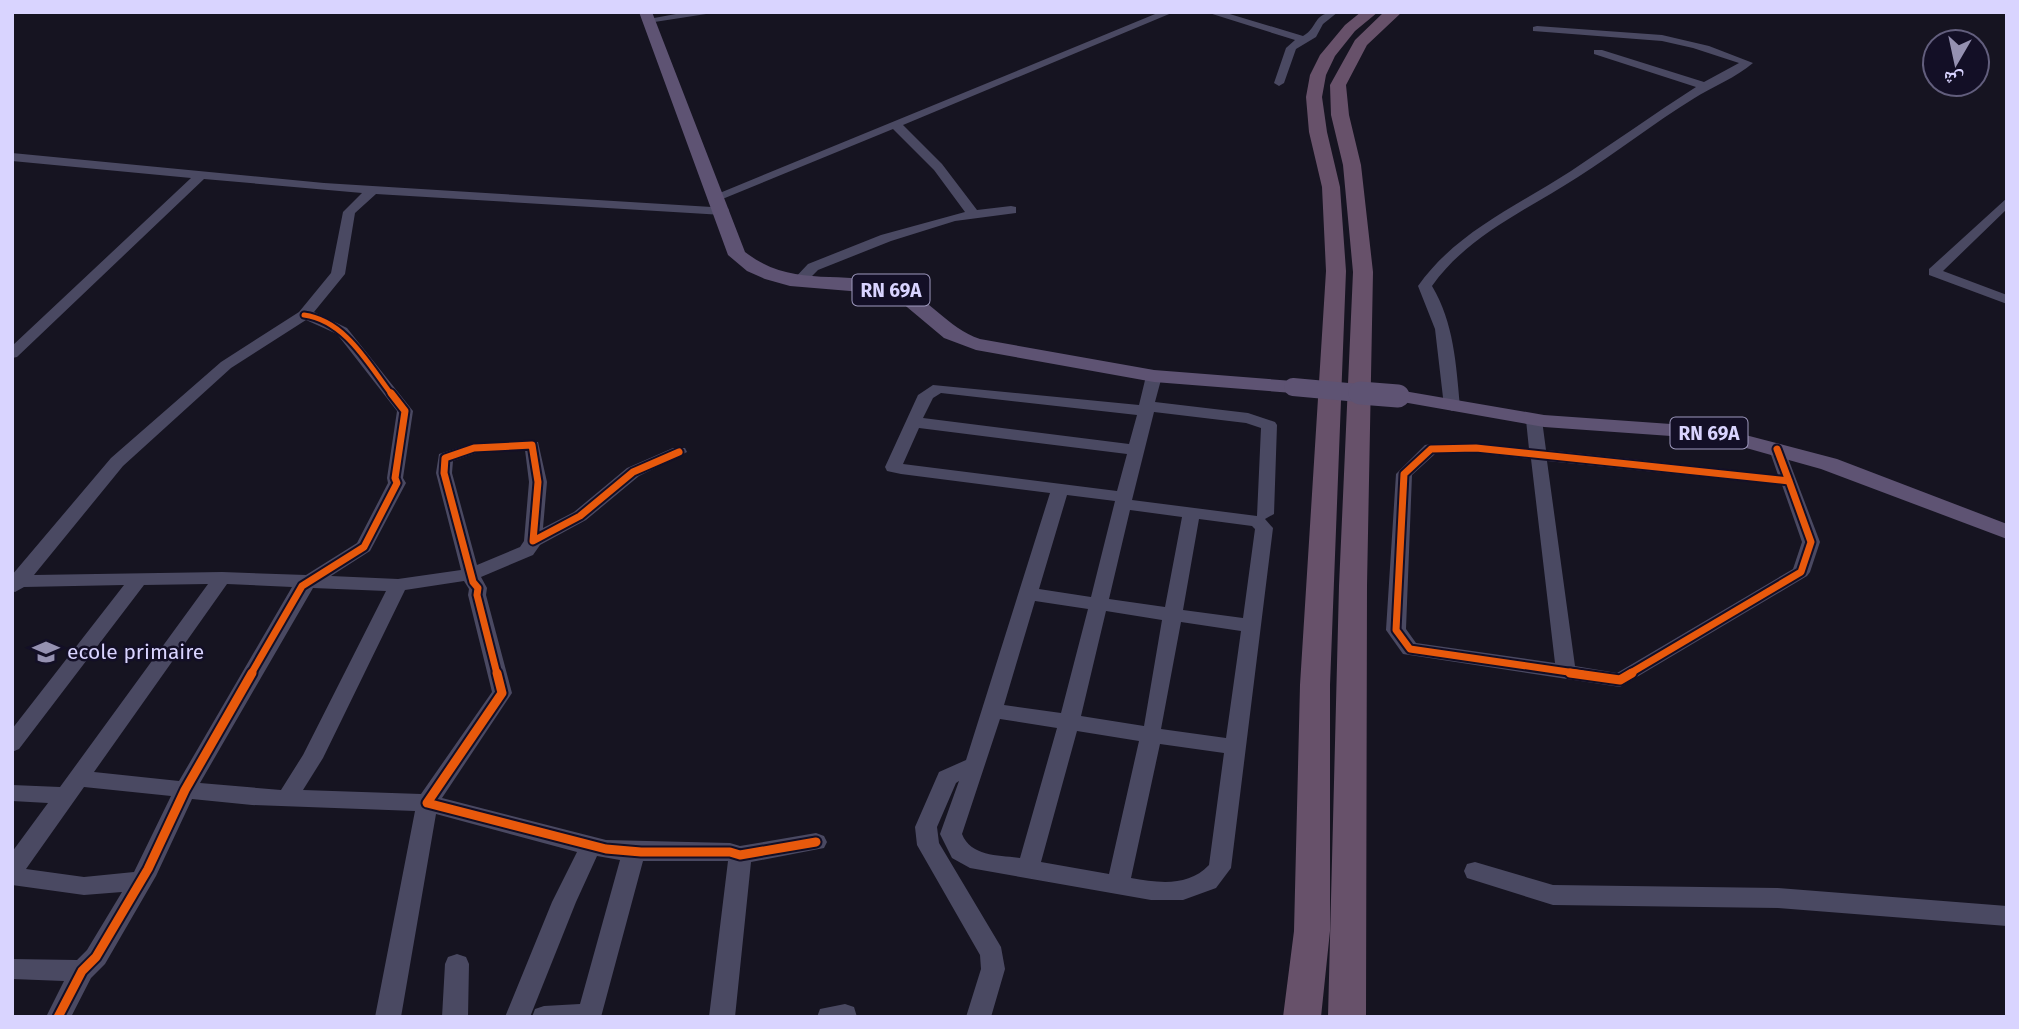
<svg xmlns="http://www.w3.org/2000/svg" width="2019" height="1029" font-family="'Fira Sans','Noto Naskh Arabic',sans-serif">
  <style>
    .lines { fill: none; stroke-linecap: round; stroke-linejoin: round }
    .minor { fill: #4a4962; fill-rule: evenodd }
    .major { fill: #5e5373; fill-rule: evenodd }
    .highway { fill: #67516a; fill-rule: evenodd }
    .major-bridge-far1 { stroke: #5e5373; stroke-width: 18 }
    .major-bridge { stroke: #5e5373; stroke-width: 23 }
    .cycleway-far2-casing { stroke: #130f26; stroke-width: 9 }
    .cycleway-far1-casing { stroke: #130f26; stroke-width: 11 }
    .cycleway-casing { stroke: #130f26; stroke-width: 13 }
    .cycleway-far2 { stroke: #e8590c; stroke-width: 5 }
    .cycleway-far1 { stroke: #e8590c; stroke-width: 7 }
    .cycleway { stroke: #e8590c; stroke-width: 9 }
    .labels { text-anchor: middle; stroke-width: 5; stroke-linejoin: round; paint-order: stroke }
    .shield { fill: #130f26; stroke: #9e99be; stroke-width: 2 }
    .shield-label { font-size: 19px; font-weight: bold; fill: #d9d4ff }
    .poi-label { font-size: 21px; fill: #d9d4ff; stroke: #130f26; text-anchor: start }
  </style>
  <rect width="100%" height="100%" fill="#161421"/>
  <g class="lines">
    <!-- minor -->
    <path class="minor" d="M687,12H719L648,23L643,20Z
      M1160,12H1174L903,125L942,164L977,210L1011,206L1016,207V213L955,221L891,241L818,270L803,285L798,286L791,282L808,264L881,235L965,212L934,170L893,129L720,200L716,201L710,197Z
      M1206,12H1223L1303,36C1319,27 1312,12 1338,12L1323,24L1316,37L1296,49L1284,83L1279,86L1274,83L1286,48L1295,40Z
      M1537,26L1662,35L1709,46L1753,63C1737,77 1712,87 1693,99C1654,123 1617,152 1578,177C1527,210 1467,236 1432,286C1454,323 1456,364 1460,406L1452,411L1444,406L1435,329L1418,286C1456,232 1517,206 1571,171C1613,143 1654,114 1696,87L1594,54V50H1602L1704,82L1739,63L1693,48L1662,41L1533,31V27Z
      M12,153L324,183L728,208L729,211L723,215L376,194L355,213L345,274L314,312L347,328L413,411L403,478L406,483L370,551L331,576L398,579L461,570L436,473L439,454L474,443L538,442L547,482L543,528L574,512L627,468L673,448H685L687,452L639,476L586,520L540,545L533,555L481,577L487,588L486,595L512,693L442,798L606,840L730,843L740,846L816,833L824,836L827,842L824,848L751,862L735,1017H709L728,861H643L601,1017H532L535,1009L544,1006L580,1004L620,860L597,856L576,902L530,1017H505L552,902L577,852L436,814L401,1017H375L415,811L252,805L192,799L156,876L105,964L91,978L71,1017H46L64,981L12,979V959L77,960L87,950L122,892L84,895L12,885V852L48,803L12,801V785L60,787L208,584L144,585L19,749L12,752V729L124,585L24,587L15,592L12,591V575L111,458L221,362L299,312L331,273L343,212L362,193L204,179L17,357L12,358V346L191,178L12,161ZM306,320L337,334L397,411L387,478L388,483L357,543L306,575L222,572L34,575L123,466L231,368ZM525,450L529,482L524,541L520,547L477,565L452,473L453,461L476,453ZM464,581L469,589L468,595L492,692L421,794L303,790L323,758L405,590ZM227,584L292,587L179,781L94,772ZM313,588L386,591L303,755L281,790L200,783ZM84,787L171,796L134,872L84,877L26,869Z
      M2007,198V209L1943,271L2007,295V304L1929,275V269Z
      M1154,371L1162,376L1155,402L1248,413L1275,422L1277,425L1274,514L1265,519L1273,528L1231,868L1216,888L1183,900H1151L970,868L952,858L940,834L959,781L956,783L937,827L939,843L1001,947L1005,969L991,1017H966L981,969L980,955L917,845L915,827L939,772L966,760L1050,493L901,474L887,471L885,467L918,395L933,385L1139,405L1146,376ZM941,393L1137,415L1129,444L923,418L933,398ZM1154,412L1246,423L1261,428L1257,516L1132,500ZM919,428L1127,454L1117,491L903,464ZM1067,495L1115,501L1091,597L1039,589ZM1130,510L1182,517L1165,607L1109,599ZM1199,519L1252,526L1255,529L1243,618L1183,610ZM1035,601L1088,609L1061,713L1004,705ZM1106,611L1162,620L1144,726L1081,716ZM1181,622L1241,631L1226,738L1161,729ZM1000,719L1057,728L1020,858C999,855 971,857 962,834ZM1077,731L1139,741L1109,874L1041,862ZM1160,744L1224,753L1209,865C1188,887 1159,883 1131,878Z
      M1534,415L1542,420L1546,450L1778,475L1769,449L1777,444L1783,445L1820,542L1810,572L1807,576L1620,687L1403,654L1386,630L1396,474L1425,445L1431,444L1476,443L1529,449L1526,420ZM1476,453L1531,459L1555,663L1416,643L1406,629L1412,475L1435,454ZM1547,461L1782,485L1802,542L1793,569L1617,673L1575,666Z
      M1475,862L1553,885L1778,888L2007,906V926L1778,908L1553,905L1467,878L1464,871L1467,864Z
      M457,954L466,957L469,964L468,1017H442L445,964L448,957Z
      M845,1004L854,1007L857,1017H817L820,1009Z"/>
    <!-- major -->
    <path class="major" d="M639,12H652L745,252C795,291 845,267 900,287C930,298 947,328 980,339L1154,370L1293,381L1300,383L1303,387L1300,391L1293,393L1154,382L976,350L944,338L901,302L886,294L790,286L765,279L747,271L728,255Z
      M1398,390L1544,415L1699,426L1734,432L1837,459L2007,524V539L1821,469L1732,444L1699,438L1544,427L1391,400L1388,396L1391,392Z"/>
    <!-- highway -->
    <path class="highway" d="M1361,12H1378L1355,31L1335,56L1326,75L1322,97L1327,132L1340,187L1346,271L1330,685V931L1321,1017H1283L1294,931L1300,685L1326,271L1322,187L1309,132L1306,97L1310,75L1320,55L1345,25Z
      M1384,12H1402L1367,45L1346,85L1349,115L1361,165L1373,272L1367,586L1366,1017H1328L1339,586L1353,272L1343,165L1331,115L1330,85L1355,40Z"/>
    <!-- major-bridge-far1 -->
    <path class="major-bridge-far1" d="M1293,387L1381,395"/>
    <!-- major-bridge -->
    <path class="major-bridge" d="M1360,393L1398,396"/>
    <!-- cycleway-far2 casing -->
    <g class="cycleway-far2-casing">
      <path id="cycleway-far2" d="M304,315C346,321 368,364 392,395"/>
    </g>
    <!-- cycleway-far1 casing -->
    <g class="cycleway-far1-casing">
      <path id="cycleway-far1" d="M1777,449L1789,481
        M251,674L302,586L364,547L397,483L395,478L405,411L391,393
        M497,674L477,595L478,588L473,582L444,473L445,458L474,448L532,445L538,482L533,541L580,516L633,472L679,452
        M1582,674L1410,649L1396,630L1404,474L1431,449L1476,448L1789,481
        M1629,674L1801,572L1811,542L1789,481"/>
    </g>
    <!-- cycleway casing -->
    <g class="cycleway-casing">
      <path id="cycleway" d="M497,673L502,693L427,803L606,849L641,852H730L740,855L816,842
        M1570,673L1620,680L1632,673
        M58,1017L82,971L96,957L148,869L185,790L252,673"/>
    </g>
    <!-- cycleway-far2 -->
    <use href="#cycleway-far2" class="cycleway-far2"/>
    <!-- cycleway-far1 -->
    <use href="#cycleway-far1" class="cycleway-far1"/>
    <!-- cycleway -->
    <use href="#cycleway" class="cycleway"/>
  </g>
  <!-- icons -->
  <defs>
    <g id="school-bare" transform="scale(2.1)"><path d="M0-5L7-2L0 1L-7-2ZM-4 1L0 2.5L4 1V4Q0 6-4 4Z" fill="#9591b1" stroke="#130f26" stroke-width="2.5" paint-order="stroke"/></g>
  </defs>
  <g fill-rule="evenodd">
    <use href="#school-bare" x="46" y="652"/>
  </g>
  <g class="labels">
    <!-- shield labels -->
    <g class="shield">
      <rect x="852.5" y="274.5" width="77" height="31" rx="5"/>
      <rect x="1670.5" y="417.5" width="77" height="31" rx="5"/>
    </g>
    <g class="shield-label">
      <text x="891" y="297">RN 69A</text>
      <text x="1709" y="440">RN 69A</text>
    </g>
    <!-- poi labels -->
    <g class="poi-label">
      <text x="67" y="659">ecole primaire</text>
    </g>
  </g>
  <!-- border -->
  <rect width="2019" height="1029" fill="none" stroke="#d9d4ff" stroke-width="28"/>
  <!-- north arrow -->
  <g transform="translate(1956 63) rotate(189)"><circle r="33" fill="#130f26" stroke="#625e7d" stroke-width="2"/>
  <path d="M0-5L12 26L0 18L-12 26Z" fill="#9591b1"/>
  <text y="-10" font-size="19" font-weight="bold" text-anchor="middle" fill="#d9d4ff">ش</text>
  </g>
</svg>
